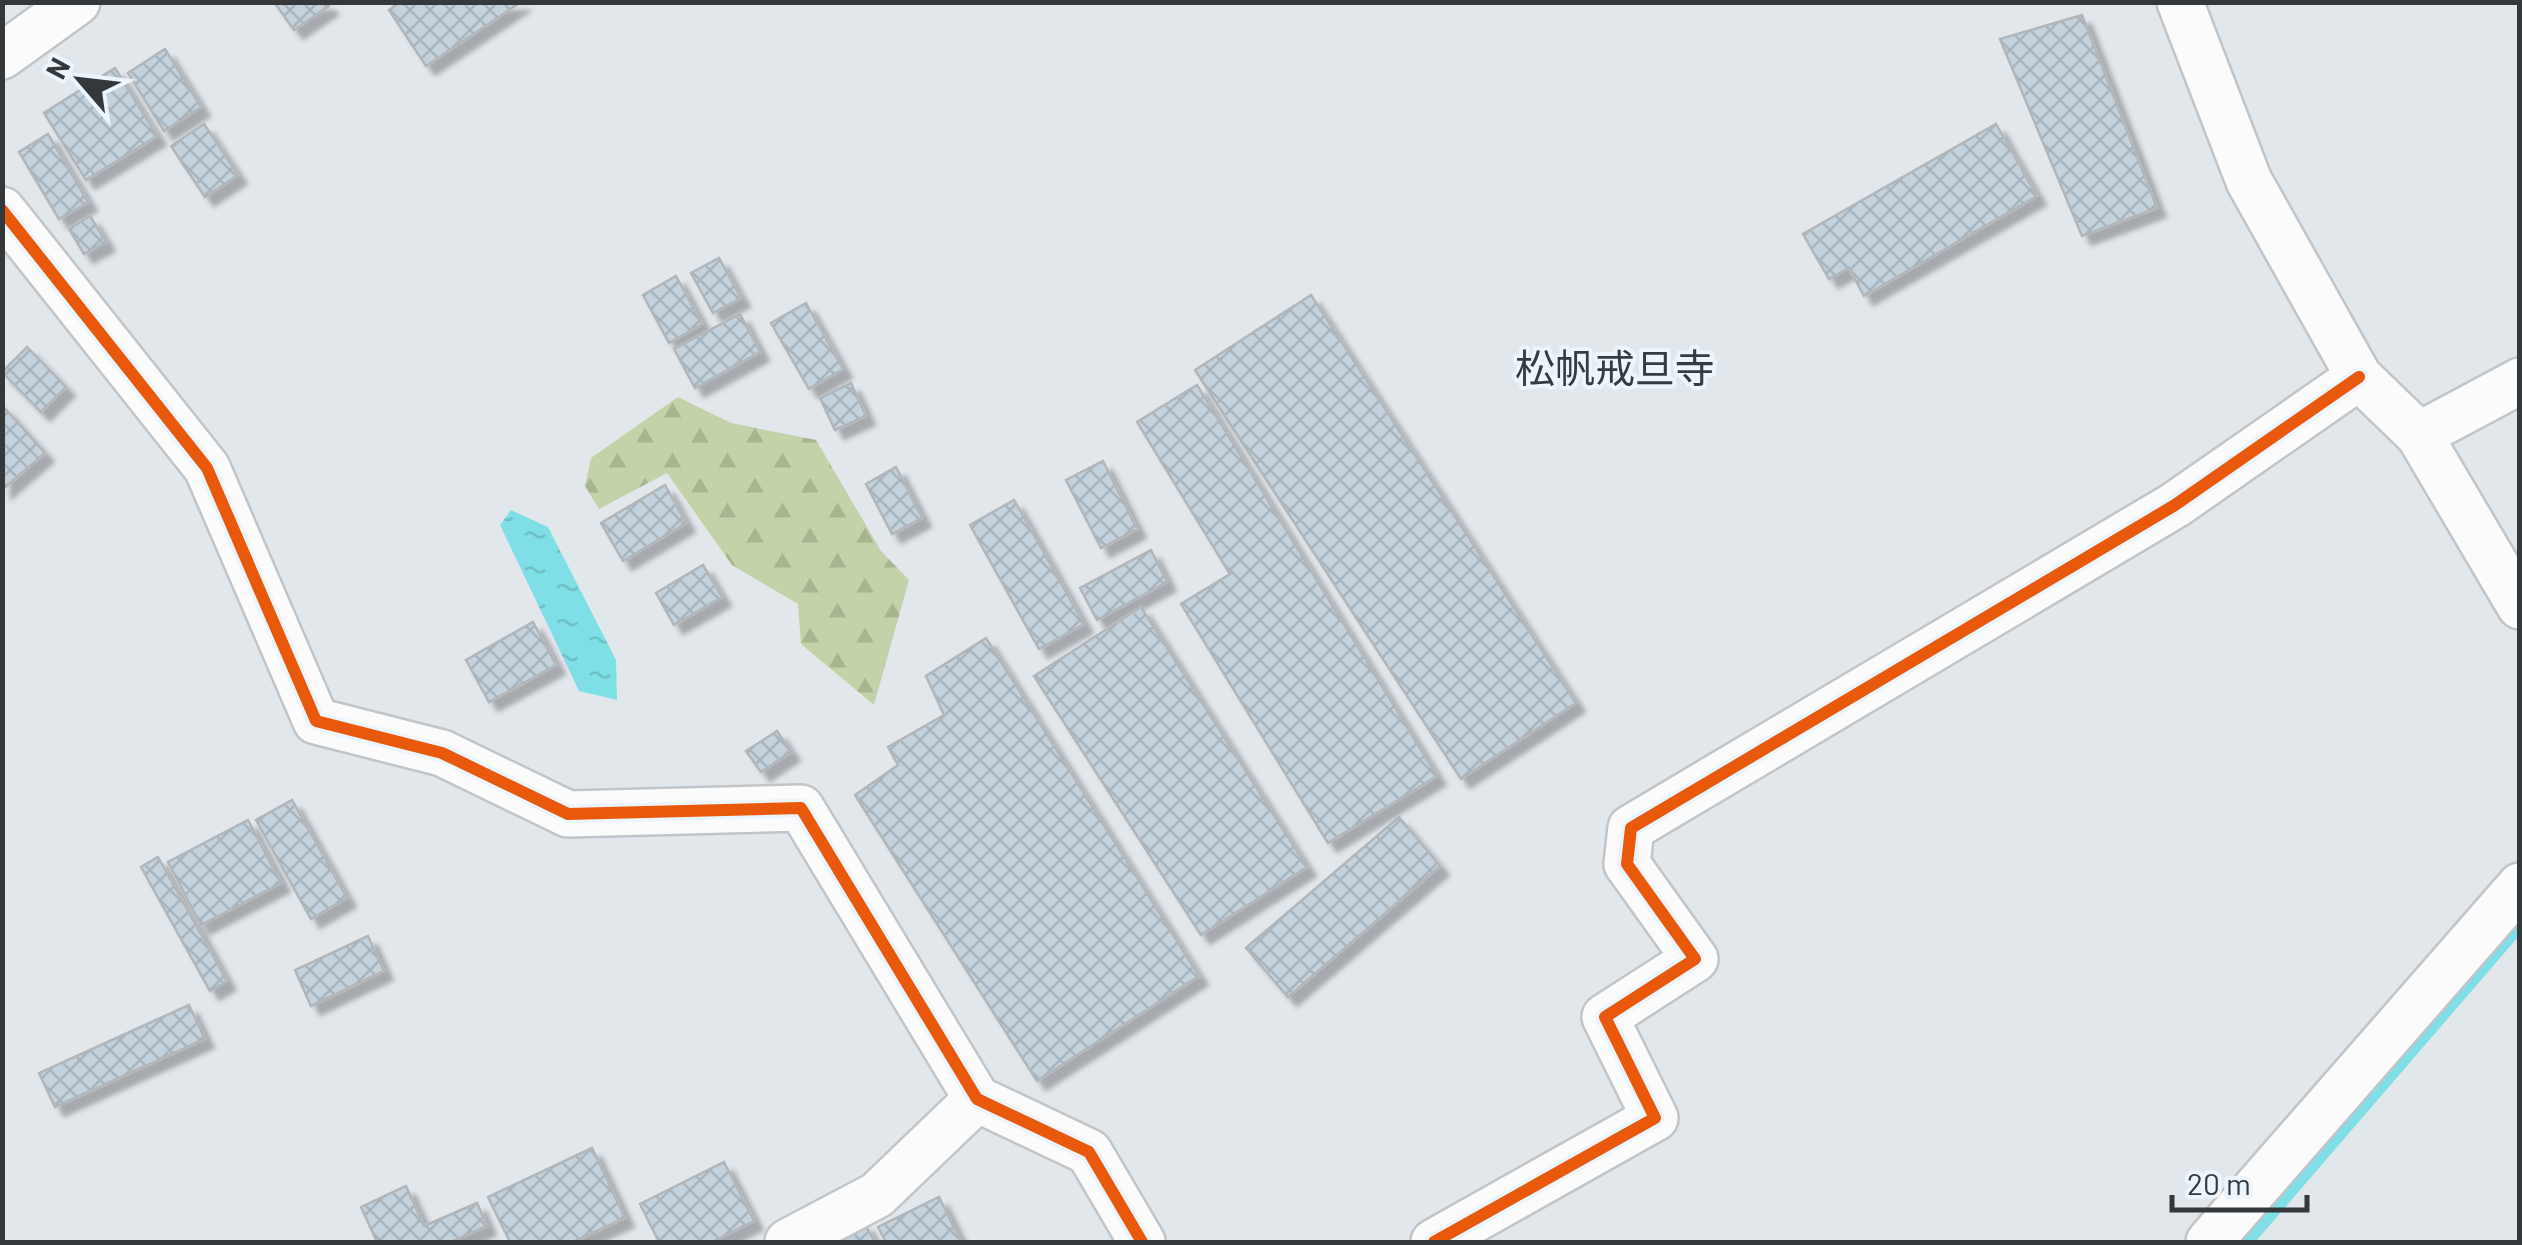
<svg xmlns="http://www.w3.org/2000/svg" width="2522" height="1245" font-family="Barlow,'Noto Sans JP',sans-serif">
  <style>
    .forest { fill: url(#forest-firs) }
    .water { fill: url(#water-ripples) }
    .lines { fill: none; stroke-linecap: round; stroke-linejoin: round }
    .stream { stroke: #7fdfe6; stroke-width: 14 }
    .building { fill: url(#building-cross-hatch); stroke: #b2b6b9; stroke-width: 2.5; filter: url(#shadow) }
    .street-casing { stroke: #c1c5c8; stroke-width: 50 }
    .street { stroke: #fbfbfc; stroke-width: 45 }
    .cycleway-casing { stroke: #ecf5fc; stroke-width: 19 }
    .cycleway { stroke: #e8590c; stroke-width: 12 }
    .labels { text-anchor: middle; stroke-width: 8; stroke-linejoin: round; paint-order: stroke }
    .quarter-label { font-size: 40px; fill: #343b41; stroke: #ecf5fc }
  </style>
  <defs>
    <pattern id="forest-firs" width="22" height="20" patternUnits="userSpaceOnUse" patternTransform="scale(2.5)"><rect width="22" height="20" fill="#c3d2a8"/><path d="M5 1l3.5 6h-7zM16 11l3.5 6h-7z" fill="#a8b591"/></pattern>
    <pattern id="water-ripples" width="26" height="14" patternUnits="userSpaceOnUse" patternTransform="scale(2.5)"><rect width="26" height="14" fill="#7fdfe6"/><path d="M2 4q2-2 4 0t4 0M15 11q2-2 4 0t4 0" fill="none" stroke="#6ec0c6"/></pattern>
    <pattern id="building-cross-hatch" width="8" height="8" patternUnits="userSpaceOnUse" patternTransform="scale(2.5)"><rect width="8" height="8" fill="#c4d2dd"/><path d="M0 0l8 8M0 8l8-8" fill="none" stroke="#a9b5be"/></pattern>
    <filter id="shadow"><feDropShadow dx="9" dy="9" stdDeviation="2.5" flood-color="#0004"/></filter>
  </defs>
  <rect width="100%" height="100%" fill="#e2e7ec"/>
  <!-- forest -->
  <path class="forest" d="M678,397L731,423L816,440L881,551L909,580L874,705L801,644L798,604L732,565L667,473L599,509L585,486L591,458Z"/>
  <!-- water -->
  <path class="water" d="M511,510L548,527L616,660L617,700L579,691L500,525Z"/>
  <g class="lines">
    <!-- stream -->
    <path class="stream" d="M2246,1242L2520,924"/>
  </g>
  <!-- building -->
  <path class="building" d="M274,2H326L329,6L294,30Z
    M400,2H521L426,66L389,10Z
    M2082,15L2157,208L2082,236L2000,39Z
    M165,49L201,107L164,131L128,73Z
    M115,68L157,136L86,180L44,113Z
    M204,124L238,175L205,197L171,146Z
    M1996,124L2037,196L1864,296L1849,268L1829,279L1803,234Z
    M48,134L88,202L59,219L19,152Z
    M90,216L106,242L84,254L69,229Z
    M719,258L741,298L713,313L691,273Z
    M676,276L702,324L669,343L643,295Z
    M1311,295L1576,703L1461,779L1195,370Z
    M806,303L843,369L809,389L771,323Z
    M740,314L760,352L695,388L674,349Z
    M27,347L66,387L41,412L2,372Z
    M851,383L866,416L835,430L820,398Z
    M1197,385L1437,776L1328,843L1181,604L1230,574L1137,422Z
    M2,405L45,453L2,490Z
    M1103,461L1137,529L1101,548L1066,480Z
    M896,467L922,518L892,534L866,484Z
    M665,485L686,523L623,561L601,523Z
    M1014,500L1084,624L1039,649L970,525Z
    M1151,550L1167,582L1097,620L1080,588Z
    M703,565L722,597L674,625L656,593Z
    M1141,607L1307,867L1201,935L1034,676Z
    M533,622L556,665L489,702L466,660Z
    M986,638L1199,976L1037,1081L855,795L898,765L888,747L944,715L926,676Z
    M777,731L791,752L761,772L746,751Z
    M292,800L347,898L311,919L256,820Z
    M1399,817L1440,866L1288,997L1246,948Z
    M248,820L281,883L201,925L168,862Z
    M158,857L227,981L210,991L141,867Z
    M368,936L384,971L311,1006L295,970Z
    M189,1005L205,1039L55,1107L39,1073Z
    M592,1148L625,1218L573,1242H510L488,1197Z
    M724,1162L754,1221L712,1242H659L640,1204Z
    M406,1186L424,1226L477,1203L487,1226L451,1242H377L361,1207Z
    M939,1197L961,1242H886L878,1227Z
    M864,1223L875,1242H828Z"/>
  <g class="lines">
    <!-- street casing -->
    <g class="street-casing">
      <path id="street" d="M2180,2L2249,181L2359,377L2419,435L2520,606
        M2,56L77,2
        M2,210L207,468L316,721L442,753L568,814L801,808L977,1099L1089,1152L1142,1242
        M2419,435L2520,381
        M788,1242L877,1195L977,1099
        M1434,1242L1655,1118L1605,1017L1695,959L1627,864L1631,828L2175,505L2359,377
        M2209,1242L2520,886"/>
    </g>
    <!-- street -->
    <use href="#street" class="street"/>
    <!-- cycleway casing -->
    <g class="cycleway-casing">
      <path id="cycleway" d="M2,210L207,468L316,721L442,753L568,814L801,808L977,1099L1089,1152L1142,1242
        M1434,1242L1655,1118L1605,1017L1695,959L1627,864L1631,828L2175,505L2359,377"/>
    </g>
    <!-- cycleway -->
    <use href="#cycleway" class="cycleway"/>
  </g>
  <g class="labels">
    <!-- quarter labels -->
    <g class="quarter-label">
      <text x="1615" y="383">松帆戒旦寺</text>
    </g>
  </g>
  <!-- border -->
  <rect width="2522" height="1245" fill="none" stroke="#34383a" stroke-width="10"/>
  <!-- north arrow -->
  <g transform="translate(80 80) rotate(298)" stroke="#ecf5fc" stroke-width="8" paint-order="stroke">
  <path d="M0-8L18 38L0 25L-18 38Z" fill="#34383a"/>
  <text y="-15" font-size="28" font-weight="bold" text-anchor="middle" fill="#34383a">N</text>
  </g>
  <!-- scale -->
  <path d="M2172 1195v15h135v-15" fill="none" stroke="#34383a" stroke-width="5"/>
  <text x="2187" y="1195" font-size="30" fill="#34383a" stroke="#ecf5fc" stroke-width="8" paint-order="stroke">20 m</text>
</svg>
